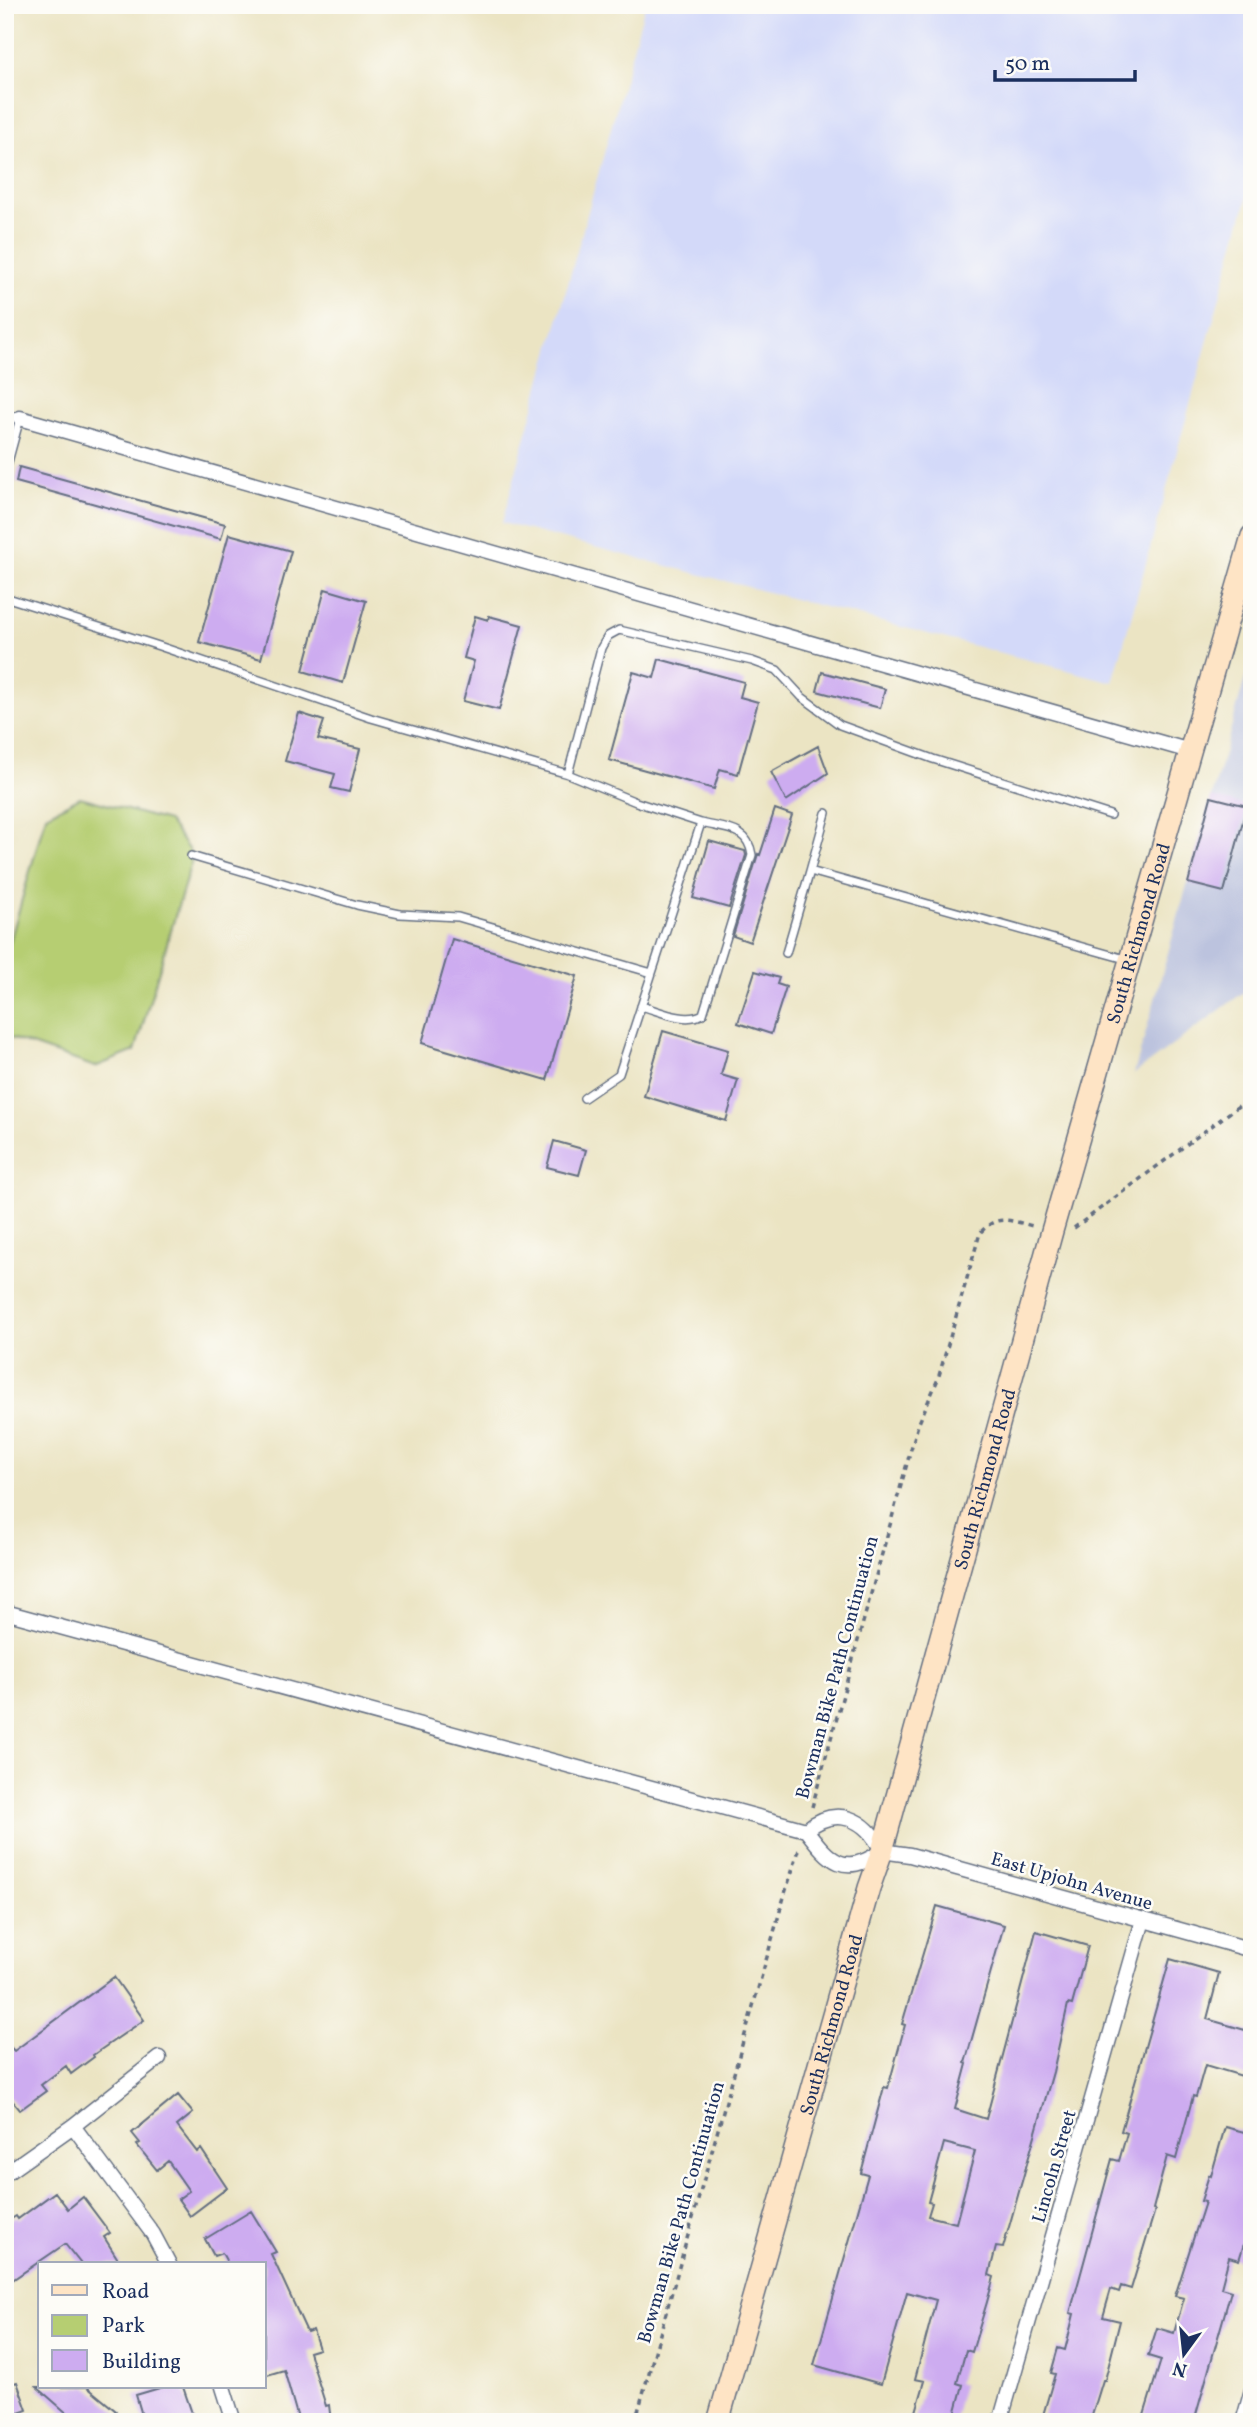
<svg xmlns="http://www.w3.org/2000/svg" width="1257" height="2427" font-family="Vollkorn,serif">
  <style>
    .built { fill: #d3d9f9 }
    .industrial { fill: #bcc3de }
    .green { fill: #b6ce72; stroke: #687e68; stroke-width: 2 }
    .building { fill: #cdacf0; fill-rule: evenodd }
    .lines { fill: none; stroke-linecap: round; stroke-linejoin: round }
    .lane-casing { stroke: #646e81; stroke-width: 10 }
    .street-casing { stroke: #646e81; stroke-width: 17 }
    .secondary-casing { stroke: #646e81; stroke-width: 24 }
    .path { stroke: #646e81; stroke-width: 3.5; stroke-dasharray: 5 5; stroke-linecap: butt }
    .lane { stroke: #fff; stroke-width: 7 }
    .street { stroke: #fff; stroke-width: 14 }
    .secondary { stroke: #fee4c5; stroke-width: 21 }
    .labels { text-anchor: middle; stroke-width: 5; stroke-linejoin: round; paint-order: stroke }
    .street-label { font-size: 19px; fill: #1b2f5e; stroke: #fdfcf7 }
  </style>
  <rect width="100%" height="100%" fill="#fdfcf7"/>
  <filter id="ink" filterUnits="userSpaceOnUse"><feTurbulence type="fractalNoise" baseFrequency=".0143" numOctaves="2"/><feDisplacementMap in="SourceGraphic" scale="14" xChannelSelector="R" yChannelSelector="G"/><feConvolveMatrix kernelMatrix="1 2 1 2 8 2 1 2 1" color-interpolation-filters="sRGB"/></filter>
  <filter id="wash" filterUnits="userSpaceOnUse"><feTurbulence type="fractalNoise" baseFrequency=".00686" numOctaves="4" result="noise"/><feDisplacementMap in="SourceGraphic" scale="28" xChannelSelector="R" yChannelSelector="G"/><feGaussianBlur stdDeviation="1.57" result="paint"/><feColorMatrix in="noise" values="0 0 0 0 0 0 0 0 0 0 0 0 0 0 0 0 0 1.4 0 .05"/><feComposite in="paint" operator="in"/></filter>
  <g filter="url(#wash)">
    <rect width="100%" height="100%" fill="#ebe4c3"/>
    <!-- built -->
    <path class="built" d="M645,5H1252V181L1113,682L502,523Z"/>
    <!-- industrial -->
    <path class="industrial" d="M1252,654V986L1134,1074Z"/>
    <!-- green -->
    <path class="green" d="M80,797L168,821L193,856L135,1051L95,1067L5,1036V959L46,815Z"/>
    <g id="blocks">
      <!-- building -->
      <path class="building" d="M19,467L225,524L221,539L16,482Z
        M229,534L291,551L261,659L199,642Z
        M325,589L366,601L343,683L303,671Z
        M475,616L488,620L489,616L522,625L499,710L463,701L474,661L464,658Z
        M659,659L744,682L740,697L758,702L738,774L720,769L714,789L609,760L633,672L654,678Z
        M822,672L885,689L880,708L817,691Z
        M299,713L324,721L318,739L360,749L349,792L331,788L335,774L285,761Z
        M818,746L828,773L786,801L771,772Z
        M1211,797L1247,806L1224,892L1188,883Z
        M775,809L792,815L750,942L733,936L758,854L760,855Z
        M709,841L745,851L746,855L729,908L693,898Z
        M452,939L577,976L547,1080L422,1043Z
        M755,971L779,978L777,984L786,987L771,1034L738,1023Z
        M663,1031L728,1050L721,1075L738,1080L726,1121L644,1096Z
        M554,1141L586,1150L579,1175L547,1167Z
        M937,1906L1004,1925L965,2063L967,2064L955,2109L986,2119L1036,1931L1088,1946L1072,2005L1068,2004L1053,2072L1003,2248L996,2247L989,2275L994,2277L987,2302L972,2352L966,2350L957,2383L963,2385L953,2422H913L925,2381L915,2379L936,2300L907,2292L881,2384L814,2365L868,2175L861,2173L884,2087L888,2088L905,2025L902,2024ZM944,2143L975,2151L956,2223L928,2216L932,2203L928,2202Z
        M1170,1959L1219,1973L1207,2019L1252,2032V2079L1205,2065L1196,2097L1193,2096L1176,2159L1167,2156L1153,2209L1155,2210L1131,2289L1121,2286L1119,2292L1111,2289L1103,2317L1120,2321L1105,2380H1103L1090,2422H1041L1055,2374L1051,2373L1058,2348L1065,2350L1074,2314L1070,2313L1112,2159L1119,2161L1127,2133L1121,2131Z
        M114,1977L144,2020L93,2055L94,2057L71,2074L66,2066L41,2085L46,2091L20,2110L5,2092V2041L14,2051Z
        M178,2095L193,2113L177,2126L197,2152L201,2149L227,2188L190,2216L178,2199L189,2191L168,2161L157,2170L137,2145L140,2143L132,2133Z
        M1225,2127L1252,2134V2218L1239,2260L1229,2257L1221,2288L1231,2291L1194,2422H1142L1161,2360L1148,2356L1157,2328L1174,2333L1184,2298L1175,2296L1205,2202L1201,2201L1209,2175L1211,2176Z
        M55,2192L68,2209L83,2197L110,2233L104,2237L121,2264H81L65,2244L5,2285V2223L16,2216L18,2219Z
        M251,2211L276,2252L271,2254L307,2332L313,2330L319,2349L309,2352L326,2406L329,2405L331,2422H299L284,2370L267,2375L264,2368V2264H228L222,2253L214,2256L205,2239Z
        M17,2382L27,2410L5,2418V2386Z
        M37,2387H87L116,2411L107,2422H77Z
        M163,2387H183L195,2422H144L136,2395Z"/>
    </g>
  </g>
  <g filter="url(#ink)">
    <use href="#blocks" fill-opacity="0" stroke="#646e81" stroke-width="2"/>
    <g class="lines">
      <!-- lane casing -->
      <g class="lane-casing">
        <path id="lane" d="M5,416L20,418L5,473
          M5,597L159,646L371,718L568,774L636,802L701,823L619,1074L584,1098
          M568,774L601,648L608,636L619,630L752,661L777,670L802,697L840,725L933,759L1110,815
          M191,856L357,905L400,914L458,917L652,973
          M810,871L826,813
          M786,953L810,871L1129,960
          M641,1006C660,1011 685,1024 703,1014L752,855C748,827 725,829 701,823"/>
      </g>
      <!-- street casing -->
      <g class="street-casing">
        <path id="street" d="M20,418L1190,751
          M5,1612L806,1830C830,1861 844,1878 882,1851
          M806,1830C836,1805 866,1818 882,1851
          M882,1851L910,1855L1252,1950
          M73,2126L153,2234L169,2264
          M5,2174L73,2126L159,2058
          M223,2387L234,2422
          M1000,2422L1143,1920
          M1243,2422L1252,2390"/>
      </g>
      <!-- secondary casing -->
      <g class="secondary-casing">
        <g id="secondary">
          <path id="s1" d="M718,2422L869,1888L882,1851L1052,1231L1252,536"/>
        </g>
      </g>
      <!-- path -->
      <path class="path" d="M1074,1228L1252,1096
        M812,1807L911,1449L918,1425L938,1379L980,1233C997,1213 1011,1221 1033,1226
        M635,2422L786,1890L800,1847"/>
      <!-- lane -->
      <use href="#lane" class="lane"/>
      <!-- street -->
      <use href="#street" class="street"/>
      <!-- secondary -->
      <use href="#secondary" class="secondary"/>
    </g>
  </g>
  <g class="labels">
    <!-- street labels -->
    <g class="street-label">
      <text dy="7" stroke="none"><textPath href="#s1" startOffset="1547">South Richmond Road</textPath></text>
      <text dy="7" stroke="none"><textPath href="#s1" startOffset="980">South Richmond Road</textPath></text>
      <text transform="translate(836 1667) rotate(-75)" y="7">Bowman Bike Path Continuation</text>
      <text transform="translate(1072 1880) rotate(16)" y="7">East Upjohn Avenue</text>
      <text dy="7" stroke="none"><textPath href="#s1" startOffset="413">South Richmond Road</textPath></text>
      <text transform="translate(1053 2166) rotate(-74)" y="7">Lincoln Street</text>
      <text transform="translate(680 2212) rotate(-74)" y="7">Bowman Bike Path Continuation</text>
    </g>
  </g>
  <!-- margin -->
  <rect width="1257" height="2427" fill="none" stroke="#fdfcf7" stroke-width="28"/>
  <!-- legend -->
  <rect x="38" y="2262" width="228" height="126" fill="#fdfcf7" stroke="#a3aaba" stroke-width="2"/>
  <rect x="52" y="2285" width="35" height="10" fill="#fee4c5" stroke="#a3aaba" stroke-width="2"/>
  <text x="102" y="2298" font-size="21" fill="#1b2f5e">Road</text>
  <rect x="52" y="2315" width="35" height="21" fill="#b6ce72" stroke="#a3aaba" stroke-width="2"/>
  <text x="102" y="2332" font-size="21" fill="#1b2f5e">Park</text>
  <rect x="52" y="2350" width="35" height="21" fill="#cdacf0" stroke="#a3aaba" stroke-width="2"/>
  <text x="102" y="2368" font-size="21" fill="#1b2f5e">Building</text>
  <!-- north arrow -->
  <g transform="translate(1184 2354) rotate(195)" stroke="#fdfcf7" stroke-width="5" paint-order="stroke">
  <path d="M0-5L12 26L0 18L-12 26Z" fill="#1b2f5e"/>
  <text y="-10" font-size="19" font-weight="bold" text-anchor="middle" fill="#1b2f5e">N</text>
  </g>
  <!-- scale -->
  <path d="M995 70v10h140v-10" fill="none" stroke="#1b2f5e" stroke-width="3.5"/>
  <text x="1005" y="70" font-size="21" fill="#1b2f5e" stroke="#fdfcf7" stroke-width="5" paint-order="stroke">50 m</text>
</svg>
